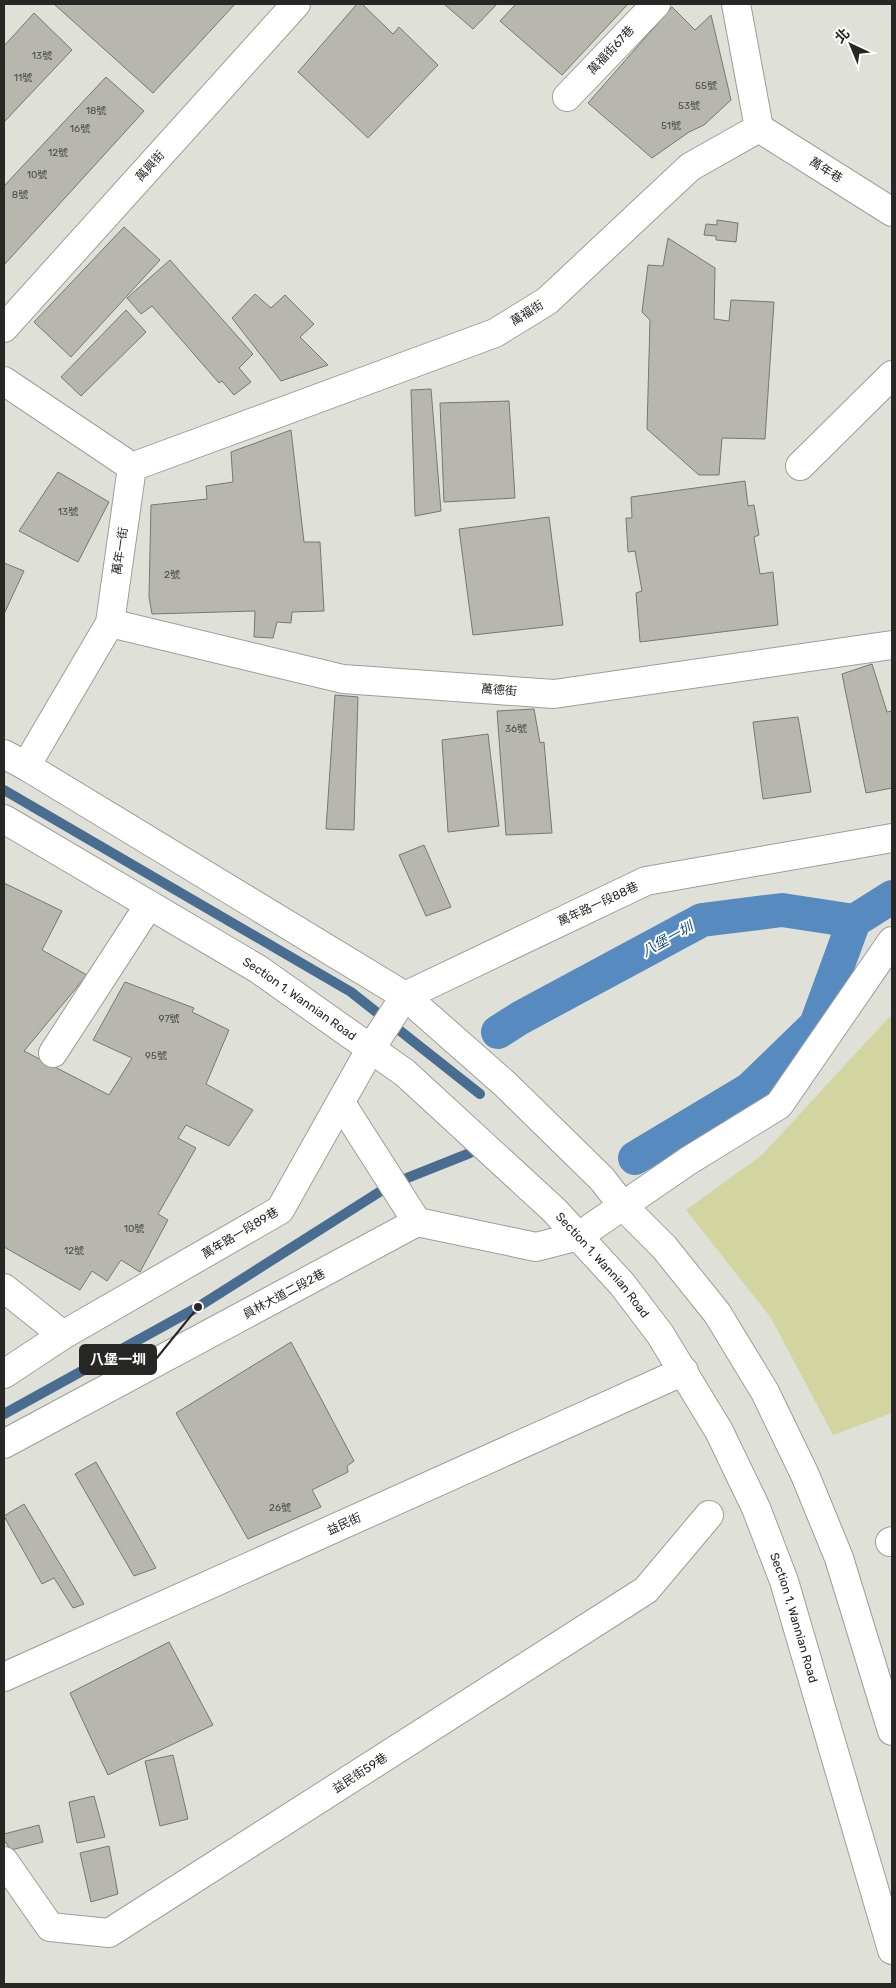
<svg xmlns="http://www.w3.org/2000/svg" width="896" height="1988" font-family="Rubik,'Noto Sans TC',sans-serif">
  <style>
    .green { fill: #d3d5a1 }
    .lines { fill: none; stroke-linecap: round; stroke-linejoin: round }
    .stream { stroke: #496d91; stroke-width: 10 }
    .canal { stroke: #578bbf; stroke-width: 34 }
    .building { fill: #b7b7b0; stroke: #777871 }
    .minor-casing { stroke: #9e9e97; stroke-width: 30 }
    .minor { stroke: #fff; stroke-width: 28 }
    .labels { text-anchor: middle; stroke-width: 4; stroke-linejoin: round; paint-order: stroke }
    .number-label { font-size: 10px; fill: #4b4b48 }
    .street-label { font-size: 12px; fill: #272725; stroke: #fffffe }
    .water-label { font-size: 14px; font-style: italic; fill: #144c7f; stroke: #fffffe }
    .leader { fill: none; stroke: #272725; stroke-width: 2 }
    .callout-dot { fill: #272725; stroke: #fffffe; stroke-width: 2 }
    .callout { fill: #272725; stroke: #272725; stroke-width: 2 }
    .callout-label { font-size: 14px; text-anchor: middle; font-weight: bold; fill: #fff }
  </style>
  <rect width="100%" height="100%" fill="#dfe0d8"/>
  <!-- green -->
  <path class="green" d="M892,1014V1413L833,1435L771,1318L686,1210L762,1155Z"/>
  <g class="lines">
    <!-- stream -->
    <path class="stream" d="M4,790L351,992L480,1094
      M4,1414L198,1307L392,1184L470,1153"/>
    <!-- canal -->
    <path class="canal" d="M498,1032L520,1018L702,920L782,910L854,921L892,897
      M635,1158L750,1089L816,1025L854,921"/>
  </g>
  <!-- building -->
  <path class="building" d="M54,4H235L153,93Z
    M357,4H362L393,34L399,27L438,65L368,138L298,72Z
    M444,4H497L473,29Z
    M516,4H628L562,75L500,21Z
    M672,7L695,30L711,15L731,100L704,125L689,132L652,158L588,103Z
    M34,13L72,50L4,122V46Z
    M106,77L144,111L4,265V186Z
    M717,220L738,223L736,242L716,240V236L704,235L706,224L717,225Z
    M124,227L160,260L71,357L34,322Z
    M668,238L715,268L714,319L729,321L731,300L774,302L765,439L722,438L719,475H699L647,429L650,320L642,312L648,265L663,266Z
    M170,260L253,354L239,368L251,382L234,395L222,381L219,383L152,306L141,314L127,298Z
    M255,294L271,308L285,295L314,324L300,337L328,365L281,381L232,318Z
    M126,310L146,332L81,396L61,377Z
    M431,389L441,511L415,516L411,390Z
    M509,401L515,498L444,502L440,403Z
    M291,430L304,542H320L324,611L292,612L291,623L277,622L273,638L254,637L255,611L152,614L149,597L151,505L207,499L206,486L233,482L231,452Z
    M58,472L109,502L78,562L19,531Z
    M745,481L748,506L754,505L759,535L754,537L760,574L773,572L778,625L640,642L636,593L642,591L635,551L628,552L626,518H632L631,497Z
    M549,517L563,625L473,635L459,529Z
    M4,563L24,571L4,614Z
    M872,664L887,712L892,711V788L866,793L842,674Z
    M335,695L358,697L354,830L326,829Z
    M534,709L540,743L544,742L552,833L506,835L497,711Z
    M798,717L811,792L763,799L753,722Z
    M488,734L499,826L448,832L442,740Z
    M424,845L451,907L426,916L399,855Z
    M4,883L62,911L42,950L87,975L24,1051L109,1095L132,1058L93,1040L125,982L194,1008L192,1012L229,1030L206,1084L253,1110L229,1146L186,1125L178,1138L196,1148L158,1214L168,1220L140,1272L121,1260L107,1281L92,1271L80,1290L4,1247Z
    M291,1342L354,1461L347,1466L348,1472L312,1490L321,1507L248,1539L176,1413Z
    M96,1462L156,1568L134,1576L75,1474Z
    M24,1504L84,1604L73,1608L54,1578L42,1584L4,1516Z
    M169,1642L213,1725L108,1775L70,1693Z
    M173,1755L188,1819L160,1826L145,1761Z
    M94,1796L105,1837L77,1843L69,1802Z
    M39,1825L43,1842L11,1850L4,1840V1834Z
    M109,1846L118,1894L91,1902L80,1853Z"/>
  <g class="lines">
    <!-- minor casing -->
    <g class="minor-casing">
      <g id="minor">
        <path d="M736,4L759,128"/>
        <path d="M567,97L656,4"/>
        <path d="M759,128L892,212"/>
        <path d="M4,328L296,4"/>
        <path d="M4,381L132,467L110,623L26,766"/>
        <path d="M800,466L892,375"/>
        <path d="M132,467L495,333L547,301L690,167L759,128"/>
        <path d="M110,623L343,679L554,694L892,645"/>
        <path d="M4,754L26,766L405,996L505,1084L602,1179L623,1206L664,1247L717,1313L765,1392L805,1475L839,1558L892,1731"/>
        <path id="s1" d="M4,819L258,969L405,1073L554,1210L622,1284L660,1334L719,1431L756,1508L784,1581L892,1950"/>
        <path d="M53,1053L149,905"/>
        <path d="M341,1103L417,1222"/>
        <path d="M4,1288L63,1335"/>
        <path d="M4,1374L63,1335L280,1210L371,1048L405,996L646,881L892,838"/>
        <path d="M4,1444L417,1222L536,1247L579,1236L688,1161L779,1105L892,941"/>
        <path d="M890,1542L892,1541"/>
        <path d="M4,1677L684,1371"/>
        <path d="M4,1861L50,1927L109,1933L646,1590L709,1515"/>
      </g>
    </g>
    <!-- minor -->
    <use href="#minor" class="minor"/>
  </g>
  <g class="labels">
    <!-- number labels -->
    <g class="number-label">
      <text x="42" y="59">13號</text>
      <text x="23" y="81">11號</text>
      <text x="706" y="89">55號</text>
      <text x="689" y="109">53號</text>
      <text x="96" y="114">18號</text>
      <text x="671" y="129">51號</text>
      <text x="80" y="132">16號</text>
      <text x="58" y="156">12號</text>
      <text x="37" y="178">10號</text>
      <text x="20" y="198">8號</text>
      <text x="68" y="515">13號</text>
      <text x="172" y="578">2號</text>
      <text x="516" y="732">36號</text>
      <text x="169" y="1022">97號</text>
      <text x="156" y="1059">95號</text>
      <text x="134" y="1232">10號</text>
      <text x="74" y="1254">12號</text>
      <text x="280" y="1511">26號</text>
    </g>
    <!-- street labels -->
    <g class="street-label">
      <text transform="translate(611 50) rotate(-47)" y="4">萬福街67巷</text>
      <text transform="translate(150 166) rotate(-48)" y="4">萬興街</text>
      <text transform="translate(826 170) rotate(32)" y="4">萬年巷</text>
      <text transform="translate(527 313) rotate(-32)" y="4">萬福街</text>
      <text transform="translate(120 551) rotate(-82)" y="4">萬年一街</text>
      <text transform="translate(499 690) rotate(4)" y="4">萬德街</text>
      <text transform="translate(598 904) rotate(-25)" y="4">萬年路一段88巷</text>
      <text dy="4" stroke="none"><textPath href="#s1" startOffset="346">Section 1, Wannian Road</textPath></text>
      <text transform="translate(240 1233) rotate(-31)" y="4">萬年路一段89巷</text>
      <text dy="4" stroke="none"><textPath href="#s1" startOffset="751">Section 1, Wannian Road</textPath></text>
      <text transform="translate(284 1294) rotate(-28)" y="4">員林大道二段2巷</text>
      <text transform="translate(344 1524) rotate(-24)" y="4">益民街</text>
      <text dy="4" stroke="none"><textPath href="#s1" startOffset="1156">Section 1, Wannian Road</textPath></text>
      <text transform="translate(360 1773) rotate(-33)" y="4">益民街59巷</text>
    </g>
    <!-- water labels -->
    <g class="water-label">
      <text transform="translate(667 939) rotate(-29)" y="5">八堡一圳</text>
    </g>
  </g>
  <!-- callouts -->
  <path class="leader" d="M198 1307L156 1359"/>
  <circle class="callout-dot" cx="198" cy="1307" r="5"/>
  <rect class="callout" x="80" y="1345" width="76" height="29" rx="5"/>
  <g class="callout-label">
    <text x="118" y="1364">八堡一圳</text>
  </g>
  <!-- border -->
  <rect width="896" height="1988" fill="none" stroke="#272725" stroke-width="10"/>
  <!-- north arrow -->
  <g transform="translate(851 45) rotate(316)" stroke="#fffffe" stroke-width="4" paint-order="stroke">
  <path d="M0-4L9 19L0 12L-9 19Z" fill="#272725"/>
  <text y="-8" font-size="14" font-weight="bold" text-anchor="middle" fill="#272725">北</text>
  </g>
</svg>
